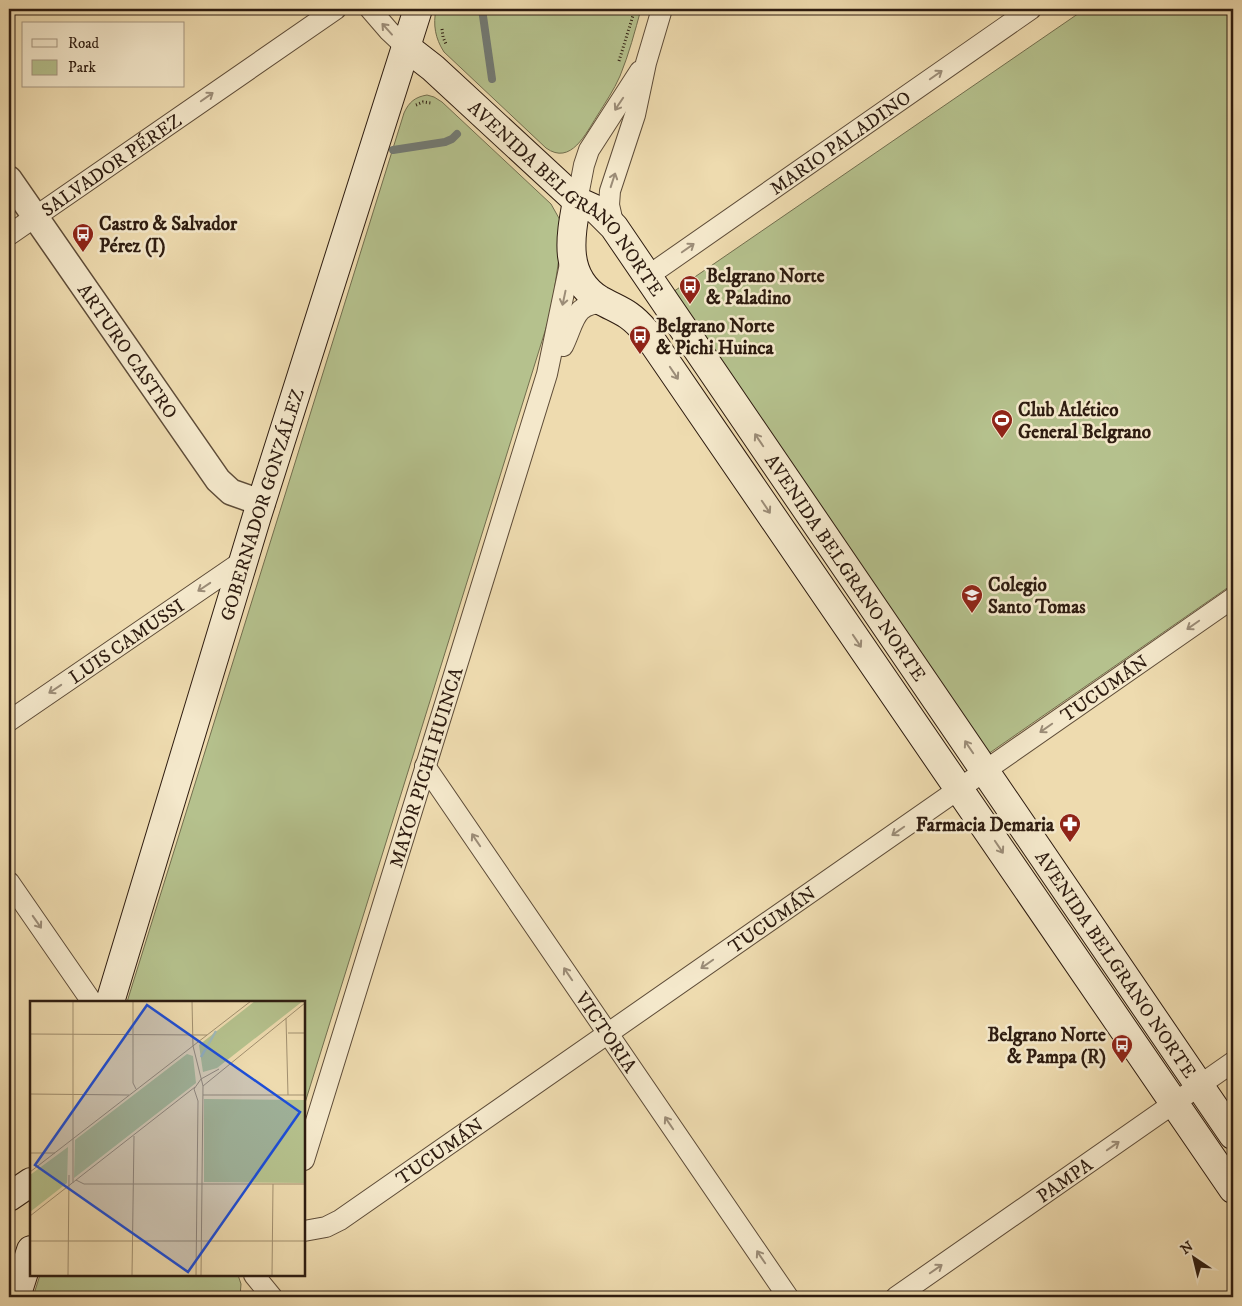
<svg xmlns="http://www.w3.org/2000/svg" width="1242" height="1306" font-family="'IM FELL DW Pica',serif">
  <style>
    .green { fill: #b5c18d; stroke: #726e4e }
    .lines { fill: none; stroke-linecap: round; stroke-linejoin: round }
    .stream { stroke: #727a74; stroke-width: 8 }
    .minor-casing { stroke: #5e4c38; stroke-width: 22 }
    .tertiary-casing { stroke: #5e4c38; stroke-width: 28 }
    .secondary-casing { stroke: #2e1c10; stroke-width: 30 }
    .path { stroke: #2e1c10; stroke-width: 3; stroke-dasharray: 1 2.5; stroke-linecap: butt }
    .minor { stroke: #f4e8cb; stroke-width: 20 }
    .tertiary { stroke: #f4e8cb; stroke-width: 25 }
    .secondary { stroke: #f4e8cb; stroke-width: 28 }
    .oneway { stroke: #9b8c77 }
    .labels { text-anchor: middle; stroke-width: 5; stroke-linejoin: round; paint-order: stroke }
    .street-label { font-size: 19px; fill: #2e1c10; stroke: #f4e8cb }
    .poi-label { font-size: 19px; font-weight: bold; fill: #2e1c10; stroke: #f4e8cb; text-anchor: start }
    .inset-river { fill: none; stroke: #9fb8b7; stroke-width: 2.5 }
    .inset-road { fill: none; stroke: #a18f6f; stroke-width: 1 }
    .view { fill: #1d4ed8; fill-opacity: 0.15; stroke: #1d4ed8; stroke-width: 2.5 }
    .inset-edge { fill: none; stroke: #2e1c10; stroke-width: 2.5 }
  </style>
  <rect width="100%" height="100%" fill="#eedbaf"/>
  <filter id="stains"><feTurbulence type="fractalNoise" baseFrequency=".004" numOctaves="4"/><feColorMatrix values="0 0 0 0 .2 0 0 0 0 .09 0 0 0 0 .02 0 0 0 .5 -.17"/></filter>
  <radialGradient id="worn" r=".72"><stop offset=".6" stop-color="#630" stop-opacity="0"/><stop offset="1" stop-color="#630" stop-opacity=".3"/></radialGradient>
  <!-- green -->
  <path class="green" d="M436,9H641C635,31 629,54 620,76C614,90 605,103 597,116C586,133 571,166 546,148L444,52C435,38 433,25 436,9Z
    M1085,9H1233V584L988,754L670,294Z
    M427,95L434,97L442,102L551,204L560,220L562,238L551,312L304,1106V1002H127L404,113C409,102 415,97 427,95Z
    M40,1275H238L241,1284L240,1297H33Z"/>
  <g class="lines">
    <!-- stream -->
    <path class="stream" d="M482,9L492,79
      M393,150L445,142L452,139L457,134"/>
    <!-- minor casing -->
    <g class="minor-casing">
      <g id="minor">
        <path d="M370,9L389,31L406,47"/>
        <path d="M577,201L584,165L589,150L640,71"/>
        <path d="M614,227L609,205L610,191L635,115L646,63L662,9"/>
        <path id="s1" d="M9,235L336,9"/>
        <path id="s2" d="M648,276L1031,9"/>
        <path d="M563,346C575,322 573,302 606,303"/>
        <path id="s3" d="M9,721L244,560"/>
        <path id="s4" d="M425,766L788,1297"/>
        <path d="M9,882L92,1002"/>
        <path id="s5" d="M304,1160L547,374L571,259"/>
        <path id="s6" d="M304,1231L326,1227L340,1220L1233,598"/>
        <path d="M254,1275L272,1297"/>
        <path id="s7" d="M896,1297L1233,1062"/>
      </g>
    </g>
    <!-- tertiary casing -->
    <g class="tertiary-casing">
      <g id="tertiary">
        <path id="s8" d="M9,179L218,480L231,492L262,503"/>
      </g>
    </g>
    <!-- secondary casing -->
    <g class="secondary-casing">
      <g id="secondary">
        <path id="s9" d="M406,47L433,68L577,201L597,210L614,227L1233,1135"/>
        <path d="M577,201C570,238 563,277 600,300C620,311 629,312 645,331L1233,1189"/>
        <path id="s10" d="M110,1002L257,516L418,9"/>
        <path d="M9,1197L31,1182"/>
        <path d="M16,1297L31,1250"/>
      </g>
    </g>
    <!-- path -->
    <path class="path" d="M442,29L443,37L446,44
      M619,61L635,9
      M416,105L423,102L431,103"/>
    <!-- minor -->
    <use href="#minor" class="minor"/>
    <!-- tertiary -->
    <use href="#tertiary" class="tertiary"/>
    <!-- secondary -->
    <use href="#secondary" class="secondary"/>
  </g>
  <!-- one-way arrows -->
  <defs><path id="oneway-shaft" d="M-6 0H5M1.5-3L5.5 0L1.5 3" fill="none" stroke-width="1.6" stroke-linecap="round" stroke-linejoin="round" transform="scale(1.25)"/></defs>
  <g class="oneway">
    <use href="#oneway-shaft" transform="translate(387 29) rotate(-132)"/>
    <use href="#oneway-shaft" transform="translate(936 75) rotate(-35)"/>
    <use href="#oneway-shaft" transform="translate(207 97) rotate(-35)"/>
    <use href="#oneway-shaft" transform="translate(619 104) rotate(124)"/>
    <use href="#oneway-shaft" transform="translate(613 180) rotate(-72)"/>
    <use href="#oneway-shaft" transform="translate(688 248) rotate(-35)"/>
    <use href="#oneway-shaft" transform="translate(564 298) rotate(102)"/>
    <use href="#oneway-shaft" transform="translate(674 373) rotate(56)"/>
    <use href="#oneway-shaft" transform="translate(759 440) rotate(-124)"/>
    <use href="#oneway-shaft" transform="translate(766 507) rotate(56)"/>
    <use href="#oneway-shaft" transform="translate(204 587) rotate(146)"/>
    <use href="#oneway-shaft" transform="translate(1193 625) rotate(145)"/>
    <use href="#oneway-shaft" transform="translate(857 641) rotate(56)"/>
    <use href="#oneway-shaft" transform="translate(55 689) rotate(146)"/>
    <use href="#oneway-shaft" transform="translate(1046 728) rotate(145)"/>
    <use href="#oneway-shaft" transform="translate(969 747) rotate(-124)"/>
    <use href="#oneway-shaft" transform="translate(898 831) rotate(145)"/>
    <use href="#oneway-shaft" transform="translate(476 840) rotate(-124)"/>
    <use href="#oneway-shaft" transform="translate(999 847) rotate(56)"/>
    <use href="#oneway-shaft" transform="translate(37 922) rotate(55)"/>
    <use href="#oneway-shaft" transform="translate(707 964) rotate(145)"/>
    <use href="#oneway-shaft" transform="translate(568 974) rotate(-124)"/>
    <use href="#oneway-shaft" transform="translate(669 1123) rotate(-124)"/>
    <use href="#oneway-shaft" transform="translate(1113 1146) rotate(-35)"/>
    <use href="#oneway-shaft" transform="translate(761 1257) rotate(-124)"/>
    <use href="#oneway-shaft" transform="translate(936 1269) rotate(-35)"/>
  </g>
  <!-- icons -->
  <defs>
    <g id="bus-pin" transform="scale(1.125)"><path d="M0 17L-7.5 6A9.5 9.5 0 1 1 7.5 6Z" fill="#8f2418" stroke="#f4e8cb"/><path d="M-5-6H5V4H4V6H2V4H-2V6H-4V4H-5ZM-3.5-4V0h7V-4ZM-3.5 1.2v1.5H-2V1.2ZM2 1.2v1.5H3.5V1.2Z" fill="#fff"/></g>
    <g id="stadium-pin" transform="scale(1.125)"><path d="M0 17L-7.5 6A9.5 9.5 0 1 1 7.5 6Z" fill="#8f2418" stroke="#f4e8cb"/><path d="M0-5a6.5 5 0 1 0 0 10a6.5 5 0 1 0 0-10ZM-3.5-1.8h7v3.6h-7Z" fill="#fff"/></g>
    <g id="school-pin" transform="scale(1.125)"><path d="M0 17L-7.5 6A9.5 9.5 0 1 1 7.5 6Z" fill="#8f2418" stroke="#f4e8cb"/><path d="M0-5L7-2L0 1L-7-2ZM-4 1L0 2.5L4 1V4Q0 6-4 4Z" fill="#fff"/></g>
    <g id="pharmacy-pin" transform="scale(1.125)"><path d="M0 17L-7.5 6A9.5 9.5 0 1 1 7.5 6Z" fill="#8f2418" stroke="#f4e8cb"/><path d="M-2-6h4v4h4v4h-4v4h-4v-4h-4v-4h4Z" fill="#fff"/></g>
  </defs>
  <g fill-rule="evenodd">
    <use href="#bus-pin" x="83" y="234"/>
    <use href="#bus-pin" x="690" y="286"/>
    <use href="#bus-pin" x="640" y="336"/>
    <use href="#stadium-pin" x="1002" y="420"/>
    <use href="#school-pin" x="972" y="595"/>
    <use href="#pharmacy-pin" x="1070" y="824"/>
    <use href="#bus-pin" x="1122" y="1045"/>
  </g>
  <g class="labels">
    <!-- street labels -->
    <g class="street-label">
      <text dy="7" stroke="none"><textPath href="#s2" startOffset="234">MARIO PALADINO</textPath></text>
      <text dy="7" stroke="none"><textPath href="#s1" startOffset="124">SALVADOR PÉREZ</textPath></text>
      <text dy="7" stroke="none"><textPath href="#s9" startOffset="222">AVENIDA BELGRANO NORTE</textPath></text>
      <text dy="7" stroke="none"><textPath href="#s8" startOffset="209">ARTURO CASTRO</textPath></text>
      <text dy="7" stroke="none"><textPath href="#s10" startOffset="520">GOBERNADOR GONZÁLEZ</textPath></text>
      <text dy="7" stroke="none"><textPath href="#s9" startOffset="688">AVENIDA BELGRANO NORTE</textPath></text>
      <text dy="7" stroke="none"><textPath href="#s3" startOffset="142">LUIS CAMUSSI</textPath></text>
      <text dy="7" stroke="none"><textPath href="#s6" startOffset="969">TUCUMÁN</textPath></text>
      <text dy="7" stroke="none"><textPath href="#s5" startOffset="411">MAYOR PICHI HUINCA</textPath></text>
      <text dy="7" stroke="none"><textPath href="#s6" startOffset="564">TUCUMÁN</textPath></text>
      <text dy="7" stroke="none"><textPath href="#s9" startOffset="1168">AVENIDA BELGRANO NORTE</textPath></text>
      <text dy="7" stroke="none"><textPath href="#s4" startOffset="322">VICTORIA</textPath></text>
      <text dy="7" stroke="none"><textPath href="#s6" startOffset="159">TUCUMÁN</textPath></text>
      <text dy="7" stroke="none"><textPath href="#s7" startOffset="205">PAMPA</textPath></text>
    </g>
    <!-- poi labels -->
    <g class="poi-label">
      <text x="99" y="230">Castro &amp; Salvador<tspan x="99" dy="22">Pérez (I)</tspan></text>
      <text x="706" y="282">Belgrano Norte<tspan x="706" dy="22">&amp; Paladino</tspan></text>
      <text x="656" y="332">Belgrano Norte<tspan x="656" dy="22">&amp; Pichi Huinca</tspan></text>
      <text x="1018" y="416">Club Atlético<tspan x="1018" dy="22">General Belgrano</tspan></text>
      <text x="988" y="591">Colegio<tspan x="988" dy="22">Santo Tomas</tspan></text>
      <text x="1054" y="831" text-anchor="end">Farmacia Demaria</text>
      <text x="1106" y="1041" text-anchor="end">Belgrano Norte<tspan x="1106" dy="22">&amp; Pampa (R)</tspan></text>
    </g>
  </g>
  <!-- overview -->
  <g transform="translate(30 1001)">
    <rect width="275" height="275" fill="#eedbaf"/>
    <path d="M225,0H273L187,67L173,71L169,44ZM157,53L163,55L166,82L44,177L45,139ZM174,98L275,99V182L174,181ZM38,146L37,182L0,211V174Z" fill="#b5c18d"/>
    <path class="inset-river" d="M171,56L186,30"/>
    <path class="inset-road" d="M103,0V82L106,88M162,0L163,45M256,17L258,94M258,32H275M0,33L177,34M163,45L173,85L171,275M171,78L189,68M173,85L275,2M0,93L99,94M173,94H275M0,152H25M0,171L221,0M46,179L54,183H275M43,182V0M0,215L165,86M0,240H275M38,275L39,174M102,275L104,135M166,275L168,100L164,88L171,78M242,275L243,183"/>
    <path class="view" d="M117,4L270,111L158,271L5,164Z"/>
    <rect width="275" height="275" class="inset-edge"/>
  </g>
  <!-- margin -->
  <rect width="1242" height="1306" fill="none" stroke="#eedbaf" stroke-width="30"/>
  <rect x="10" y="10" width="1222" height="1286" fill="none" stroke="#2e1c10" stroke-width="2.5"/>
  <rect x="15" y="15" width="1212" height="1276" fill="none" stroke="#2e1c10"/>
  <!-- legend -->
  <rect x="22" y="22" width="162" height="65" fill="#f4e8cb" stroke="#a59680"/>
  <rect x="32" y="39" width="25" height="8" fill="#f4e8cb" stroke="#a59680"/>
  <text x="68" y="48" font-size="15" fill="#2e1c10">Road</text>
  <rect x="32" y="60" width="25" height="15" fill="#b5c18d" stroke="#a59680"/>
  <text x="68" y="72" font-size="15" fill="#2e1c10">Park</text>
  <!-- north arrow -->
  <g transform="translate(1194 1258) rotate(325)" stroke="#f4e8cb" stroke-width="4" paint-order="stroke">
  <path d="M0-4L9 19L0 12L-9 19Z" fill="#2e1c10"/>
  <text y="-8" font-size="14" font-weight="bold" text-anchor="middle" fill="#2e1c10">N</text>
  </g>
  <rect width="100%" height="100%" filter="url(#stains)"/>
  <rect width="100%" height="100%" fill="url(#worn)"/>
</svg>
